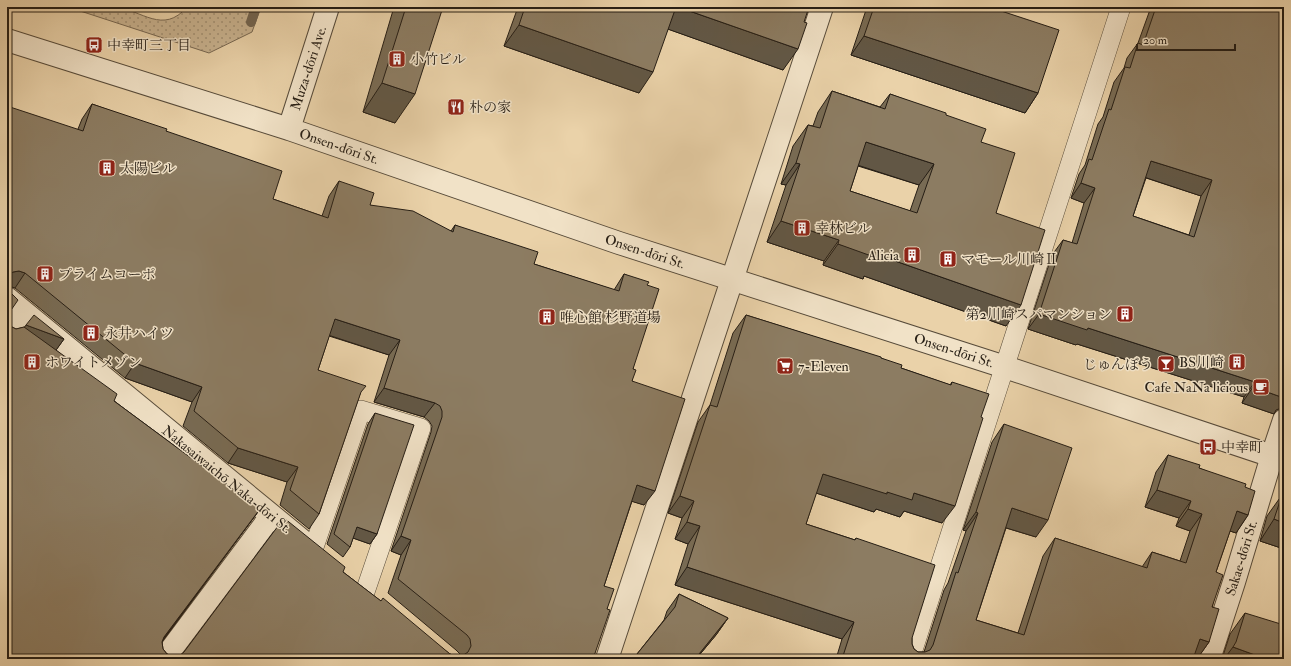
<svg xmlns="http://www.w3.org/2000/svg" width="1291" height="666" font-family="'IM FELL Double Pica','Noto Serif JP',serif">
  <style>
    .grass { fill: url(#grass-dots); stroke: #786852 }
    .lines { fill: none; stroke-linecap: round; stroke-linejoin: round }
    .stream { stroke: #736550; stroke-width: 10 }
    .service-casing { stroke: #574b3a; stroke-width: 20 }
    .pedestrian-casing { stroke: #574b3a; stroke-width: 24 }
    .minor-casing { stroke: #574b3a; stroke-width: 24 }
    .tertiary-casing { stroke: #574b3a; stroke-width: 24 }
    .service { stroke: #f1e2c7; stroke-width: 19 }
    .pedestrian { stroke: #f1e2c7; stroke-width: 22 }
    .minor { stroke: #f1e2c7; stroke-width: 22 }
    .tertiary { stroke: #f1e2c7; stroke-width: 22 }
    .wall { fill: #786b54; stroke: #261e15; fill-rule: evenodd }
    .shaded-wall { fill: #625745; stroke: #261e15 }
    .building { fill: #8c7c62; stroke: #261e15; fill-rule: evenodd }
    .labels { text-anchor: middle; stroke-width: 3; stroke-linejoin: round; paint-order: stroke }
    .poi-label { font-size: 14px; fill: #261e15; stroke: #f1e2c7; text-anchor: start }
    .street-label { font-size: 14px; fill: #261e15; stroke: #f1e2c7 }
  </style>
  <defs>
    <pattern id="grass-dots" width="8" height="8" patternUnits="userSpaceOnUse"><rect width="8" height="8" fill="#c9b390"/><path d="M2 2h.1M6 6h.1" fill="none" stroke="#a39174" stroke-width="1.8" stroke-linecap="round"/></pattern>
  </defs>
  <rect width="100%" height="100%" fill="#ead2a9"/>
  <filter id="stains"><feTurbulence type="fractalNoise" baseFrequency=".005" numOctaves="4"/><feColorMatrix values="0 0 0 0 .2 0 0 0 0 .09 0 0 0 0 .02 0 0 0 .5 -.17"/></filter>
  <radialGradient id="worn" r=".72"><stop offset=".6" stop-color="#630" stop-opacity="0"/><stop offset="1" stop-color="#630" stop-opacity=".3"/></radialGradient>
  <!-- grass -->
  <path class="grass" d="M68,7C83,7 100,5 115,7C142,10 163,35 187,7H261L252,32L209,53Z"/>
  <g class="lines">
    <!-- stream -->
    <path class="stream" d="M251,22L256,7"/>
    <!-- service casing -->
    <g class="service-casing">
      <path id="service" d="M7,333L24,312
        M313,550L361,410L421,428L365,592
        M910,659L1121,7"/>
    </g>
    <!-- pedestrian casing -->
    <g class="pedestrian-casing">
      <path id="pedestrian" d="M164,659L271,516"/>
    </g>
    <!-- minor casing -->
    <g class="minor-casing">
      <path id="minor" d="M7,298L304,542
        M1272,456L1284,420
        M607,659L822,7"/>
    </g>
    <!-- tertiary casing -->
    <g class="tertiary-casing">
      <path id="tertiary" d="M7,40L289,129L619,243L1005,367L1284,460
        M289,129L328,7
        M1209,659L1234,582L1272,456"/>
    </g>
    <!-- service -->
    <use href="#service" class="service"/>
    <!-- pedestrian -->
    <use href="#pedestrian" class="pedestrian"/>
    <!-- minor -->
    <use href="#minor" class="minor"/>
    <!-- tertiary -->
    <use href="#tertiary" class="tertiary"/>
  </g>
  <!-- wall -->
  <path class="wall" d="M394,7H443L395,123L363,112Z
    M518,7H809L783,70L668,29L639,93L504,46Z
    M867,7H989L1038,93L1025,113L851,55Z
    M1151,7H1284L1281,408L1276,410L1274,414L1242,403L1244,397L1077,344L1076,345L1028,329L1052,255L1063,240L1072,243L1084,203L1071,198L1079,174L1085,165L1098,124L1103,117L1114,82L1124,68L1127,58L1138,43ZM1146,178L1201,196L1189,235L1133,216Z
    M832,91L880,107L890,94L946,115L981,142L996,213L1006,326L864,276L863,279L823,265L824,261L767,242L786,185L781,184L793,146L808,125L813,126L818,112ZM858,166L919,185L910,211L850,191Z
    M92,104L166,131L273,199L322,216L329,196L339,181L370,205L451,231L455,225L534,264L614,290L624,274L647,285L633,369L632,381L644,505L632,501L604,586L607,609L593,659H7V322L10,326L16,329L25,327L64,339L56,350L114,401L260,509L249,524L164,639L162,642L163,649L167,654L173,656H179L343,572L450,654L456,656H460V654L456,650L388,593L401,555L391,551L431,432L432,426L429,421L424,417L374,402L389,355L329,336L318,370L360,394L319,514L309,529L280,505L287,482L228,463L183,426L192,402L125,378L15,288L9,286L78,129L82,119Z
    M746,315L881,358L901,368L950,385L952,382L942,523L904,511L900,517L876,509L874,512L816,493L806,524L855,540L856,538L912,638V644L914,649L918,652H924L944,590L948,583L966,531L963,530L992,442L1004,424L1036,537L1006,528L976,620L1018,633L1043,556L1055,538L1142,567L1152,552L1180,561L1190,531L1176,526L1179,518L1145,507L1156,472L1168,455L1199,468L1245,487L1248,515L1236,533L1230,531L1216,572L1209,642L1197,659L1193,658V659H836L842,639L675,585L688,544L675,539L682,518L668,513L698,422L710,405L733,333Z
    M375,413L377,534L370,544L353,538L350,547L343,557L327,544L368,424Z
    M1282,495L1284,549L1260,541L1267,516Z
    M679,594L728,618L716,635L696,659H633L664,620L667,611Z
    M1245,613L1284,659H1222L1230,634Z"/>
  <!-- shaded-wall -->
  <path class="shaded-wall" d="M676,7H678L798,49L783,70L662,27Z
    M519,25L653,72L639,93L504,46Z
    M864,36L1038,93L1025,113L851,55Z
    M382,83L415,94L395,123L363,112Z
    M866,142L934,164L919,185L851,163Z
    M1151,161L1212,180L1201,196L1141,176Z
    M796,163L800,164L786,185L781,184Z
    M1081,183L1095,188L1084,203L1071,198Z
    M781,221L839,240L824,261L767,242Z
    M838,244L878,255L1021,305L1006,326L864,276L863,279L823,265Z
    M19,271L25,273L15,288L9,286H7V276L13,272Z
    M1039,314L1088,328L1255,382L1244,397L1077,344L1076,345L1028,329Z
    M335,319L400,340L389,355L325,334Z
    M26,325L64,339L54,353L16,339Z
    M135,363L202,387L192,402L125,378Z
    M1253,387L1284,398V408H1281L1276,410L1274,414L1242,403Z
    M384,388L435,403L424,417L374,402Z
    M238,448L298,467L287,482L228,463Z
    M823,474L887,492L914,493L955,506L942,523L904,511L900,517L876,509L874,512L810,491Z
    M637,485L655,491L644,505L627,500Z
    M1157,490L1191,501L1179,518L1145,507Z
    M680,496L694,501L682,518L668,513Z
    M1012,508L1048,520L1036,537L1000,526Z
    M260,509L249,524L154,652L164,637Z
    M1188,509L1202,514L1190,531L1176,526Z
    M1237,511L1248,515L1236,533L1224,529Z
    M976,512L978,513L966,531L963,530Z
    M1274,519L1284,523V549L1260,541Z
    M687,522L700,526L688,544L675,539Z
    M357,527L377,534L370,544L350,537Z
    M401,536L411,540L401,555L391,551Z
    M687,567L854,622L842,639L675,585Z
    M728,618L716,635L696,659H695Z
    M1200,639L1209,642L1197,659H1195L1188,656Z
    M1233,647L1266,659H1224Z"/>
  <!-- building -->
  <path class="building" d="M406,7H443L415,94L382,83Z
    M525,7H676L653,72L519,25Z
    M678,7H809L804,22L807,23L798,49Z
    M874,7H989L1059,30L1038,93L864,36Z
    M1156,7H1284V398L1253,387L1255,382L1088,328L1087,330L1039,314L1063,240L1077,244L1095,188L1081,183L1089,159L1092,160L1109,109L1111,110L1125,67L1130,68L1138,43L1143,45ZM1151,161L1212,180L1194,237L1133,216Z
    M832,91L885,109L890,94L946,113V115L986,129L981,142L1015,153L996,213L1045,230L1021,305L878,255L877,258L838,244L839,240L781,221L800,164L796,163L808,125L820,128ZM866,142L934,164L917,213L850,191Z
    M92,104L167,129L166,131L282,171L273,199L328,218L339,181L374,193L370,205L413,211L453,232L455,225L538,252L534,264L619,291L624,274L649,282L647,285L659,289L633,369L636,370L632,381L685,399L655,491L637,485L604,586L614,589L607,609L610,610L593,659H7V321L10,326L16,329L24,327L117,394L114,401L260,509L164,637L162,642L163,649L167,654L173,656H179L184,652L284,518L345,567L343,572L381,601L383,598L450,654L456,656H462L468,652L471,646L470,639L467,635L398,579L411,540L401,536L442,417V411L440,406L435,403L384,388L400,340L335,319L318,370L366,386L361,392L319,514L290,490L298,467L238,448L194,411L202,387L135,363L25,273L19,271L13,272L8,276L7,277V106L83,131Z
    M7,289L18,300L7,316Z
    M34,315L64,339L26,325Z
    M746,315L881,357V358L902,365L901,368L951,385L952,382L989,394L981,417L983,418L955,506L914,493L912,500L887,492V494L823,474L806,524L855,540L856,538L935,565L912,638V644L914,649L918,652H925L930,650L933,645L956,572L958,573L978,513L976,512L1004,424L1072,448L1048,520L1012,508L976,620L1024,635L1055,538L1147,568L1152,552L1186,563L1202,514L1188,509L1191,501L1157,490L1168,455L1200,465L1199,468L1246,484L1245,487L1255,491L1248,515L1237,511L1216,572L1223,575L1212,607L1219,609L1209,642L1200,639L1193,659H842L854,622L687,567L700,526L687,522L694,501L680,496L710,405L717,407Z
    M375,413L414,425L377,534L357,527L350,547L334,534Z
    M1282,495L1284,496V523L1274,519Z
    M679,594L728,618L695,659H633L675,607Z
    M1245,613L1284,625V659H1266L1233,647L1236,642Z"/>
  <!-- icons -->
  <defs>
    <g id="bus-square" transform="scale(0.9)"><rect x="-9" y="-9" width="18" height="18" rx="4" fill="#8f2418" stroke="#f1e2c7"/><path d="M-5-6H5V4H4V6H2V4H-2V6H-4V4H-5ZM-3.5-4V0h7V-4ZM-3.5 1.2v1.5H-2V1.2ZM2 1.2v1.5H3.5V1.2Z" fill="#fff"/></g>
    <g id="building-square" transform="scale(0.9)"><rect x="-9" y="-9" width="18" height="18" rx="4" fill="#8f2418" stroke="#f1e2c7"/><path d="M-4-6H4V6H1V3H-1V6H-4ZM-2.5-4.3h1.7v1.8h-1.7ZM.8-4.3h1.7v1.8H.8ZM-2.5-1h1.7V.8h-1.7ZM.8-1h1.7V.8H.8Z" fill="#fff"/></g>
    <g id="restaurant-square" transform="scale(0.9)"><rect x="-9" y="-9" width="18" height="18" rx="4" fill="#8f2418" stroke="#f1e2c7"/><path d="M-5-6h1v4h1v-4h1v4h1v-4h1v5L-1.5 .5V6h-2V.5L-5-1ZM5-6V6H3V1.5H1.5Q1.5-4 5-6Z" fill="#fff"/></g>
    <g id="bar-square" transform="scale(0.9)"><rect x="-9" y="-9" width="18" height="18" rx="4" fill="#8f2418" stroke="#f1e2c7"/><path d="M-6-5H6L.8 .8V4.5H3.5V6h-7V4.5H-.8V.8Z" fill="#fff"/></g>
    <g id="supermarket-square" transform="scale(0.9)"><rect x="-9" y="-9" width="18" height="18" rx="4" fill="#8f2418" stroke="#f1e2c7"/><path d="M-6-5.5h2.5l.6 2H6L4.5 2H-2.5L-4.4-4H-6ZM-1.5 3.2a1.3 1.3 0 1 0 .1 0ZM3 3.2a1.3 1.3 0 1 0 .1 0Z" fill="#fff"/></g>
    <g id="cafe-square" transform="scale(0.9)"><rect x="-9" y="-9" width="18" height="18" rx="4" fill="#8f2418" stroke="#f1e2c7"/><path d="M-5.5-4.5H6V0H3Q3 3.5 0 3.5H-2.5Q-5.5 3.5-5.5 0ZM3-3.2v2h1.7v-2ZM-6 4.5H4V6H-6Z" fill="#fff"/></g>
  </defs>
  <g fill-rule="evenodd">
    <use href="#bus-square" x="94" y="45"/>
    <use href="#building-square" x="397" y="59"/>
    <use href="#restaurant-square" x="456" y="107"/>
    <use href="#building-square" x="107" y="168"/>
    <use href="#building-square" x="802" y="228"/>
    <use href="#building-square" x="912" y="255"/>
    <use href="#building-square" x="948" y="259"/>
    <use href="#building-square" x="45" y="274"/>
    <use href="#building-square" x="1125" y="314"/>
    <use href="#building-square" x="547" y="317"/>
    <use href="#building-square" x="91" y="333"/>
    <use href="#building-square" x="32" y="362"/>
    <use href="#building-square" x="1237" y="362"/>
    <use href="#bar-square" x="1166" y="364"/>
    <use href="#supermarket-square" x="785" y="366"/>
    <use href="#cafe-square" x="1261" y="387"/>
    <use href="#bus-square" x="1208" y="447"/>
  </g>
  <g class="labels">
    <!-- poi labels -->
    <g class="poi-label">
      <text x="107" y="50">中幸町三丁目</text>
      <text x="410" y="64">小竹ビル</text>
      <text x="469" y="112">朴の家</text>
      <text x="120" y="173">太陽ビル</text>
      <text x="815" y="233">幸林ビル</text>
      <text x="899" y="260" text-anchor="end">Alicia</text>
      <text x="961" y="264">マモール川崎Ⅱ</text>
      <text x="58" y="279">プライムコーポ</text>
      <text x="1112" y="319" text-anchor="end">第2川崎スパマンション</text>
      <text x="560" y="322">唯心館 杉野道場</text>
      <text x="104" y="338">永井ハイツ</text>
      <text x="45" y="367">ホワイトメゾン</text>
      <text x="1224" y="367" text-anchor="end">BS川崎</text>
      <text x="1153" y="369" text-anchor="end">じゅんぼう</text>
      <text x="798" y="371">7-Eleven</text>
      <text x="1248" y="392" text-anchor="end">Cafe NaNa licious</text>
      <text x="1221" y="452">中幸町</text>
    </g>
    <!-- street labels -->
    <g class="street-label">
      <text transform="translate(308 68) rotate(-72)" y="5">Muza-dōri Ave.</text>
      <text transform="translate(339 146) rotate(19)" y="5">Onsen-dōri St.</text>
      <text transform="translate(645 251) rotate(18)" y="5">Onsen-dōri St.</text>
      <text transform="translate(954 350) rotate(18)" y="5">Onsen-dōri St.</text>
      <text transform="translate(227 479) rotate(39)" y="5">Nakasaiwaichō Naka-dōri St.</text>
      <text transform="translate(1241 558) rotate(-73)" y="5">Sakae-dōri St.</text>
    </g>
  </g>
  <!-- margin -->
  <rect width="1291" height="666" fill="none" stroke="#ead2a9" stroke-width="24"/>
  <rect x="8" y="8" width="1275" height="650" fill="none" stroke="#261e15" stroke-width="2"/>
  <rect x="12" y="12" width="1267" height="642" fill="none" stroke="#261e15"/>
  <!-- scale -->
  <path d="M1137 44v6h98v-6" fill="none" stroke="#261e15" stroke-width="2"/>
  <text x="1143" y="44" font-size="12" fill="#261e15" stroke="#f1e2c7" stroke-width="3" paint-order="stroke">20 m</text>
  <rect width="100%" height="100%" filter="url(#stains)"/>
  <rect width="100%" height="100%" fill="url(#worn)"/>
</svg>
